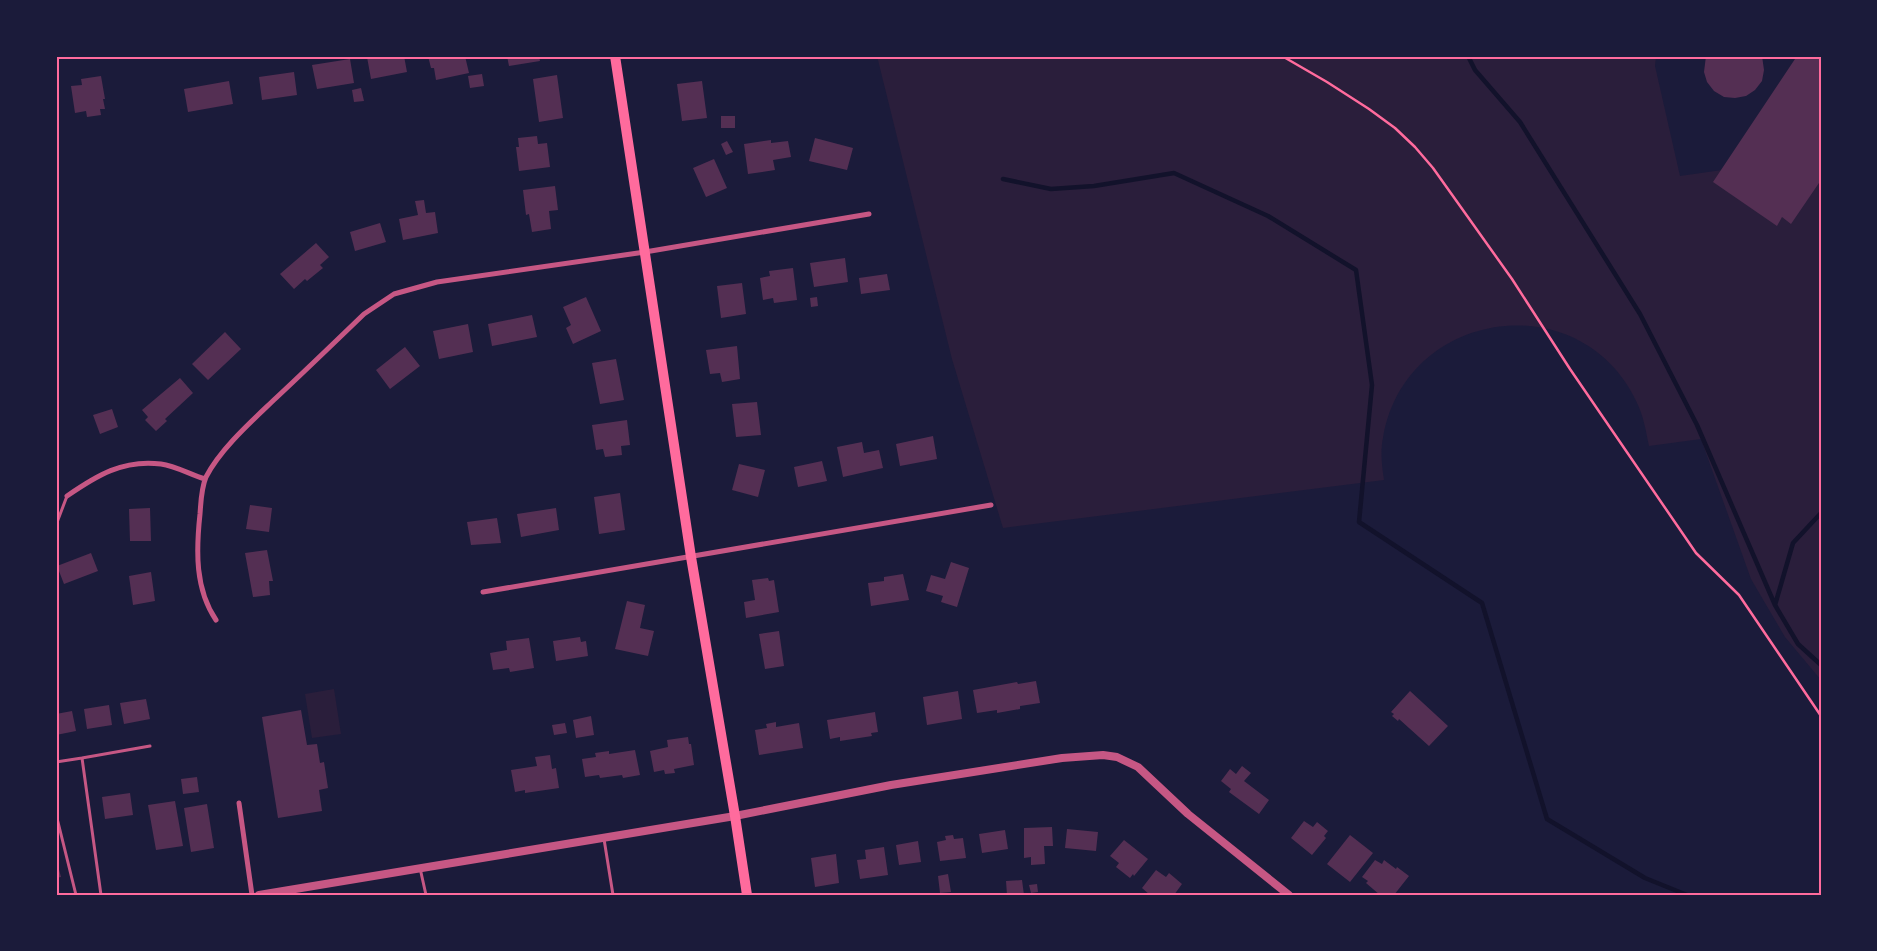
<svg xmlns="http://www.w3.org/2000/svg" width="1877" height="951" font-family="Overpass,sans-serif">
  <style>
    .green { fill: #2a1e3b }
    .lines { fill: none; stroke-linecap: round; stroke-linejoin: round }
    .stream { stroke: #12122b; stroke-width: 4.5 }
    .building { fill: #542f53 }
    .path { stroke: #ff6b9d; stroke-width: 2.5 }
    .service { stroke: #c65784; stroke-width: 3 }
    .minor { stroke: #c65784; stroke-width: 5 }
    .tertiary { stroke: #c65784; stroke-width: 8 }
    .trunk { stroke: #ff6b9d; stroke-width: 10 }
    .neatline { fill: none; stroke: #ff6b9d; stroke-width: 2 }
  </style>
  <rect width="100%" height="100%" fill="#1b1b3a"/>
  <!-- green -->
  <path class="green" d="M877,56H1656L1655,66L1680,176L1821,156V680L1785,637L1751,579L1701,439L1649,446C1646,432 1644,418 1638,405C1584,283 1405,307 1383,438C1380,452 1382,466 1384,480L1003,528L952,359Z
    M334,689L341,734L312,738L305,694Z"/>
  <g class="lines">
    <!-- stream -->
    <path class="stream" d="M1468,56L1475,70L1520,122L1640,314L1697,425L1775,605L1798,644L1821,665
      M1003,179L1051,189L1094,186L1174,173L1268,216L1356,270L1372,385L1359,522L1482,603L1547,819L1645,878L1687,895
      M1775,605L1793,543L1821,513"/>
  </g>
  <!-- building -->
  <path class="building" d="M369,56H404L407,72L371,79L367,57Z
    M428,56H465L469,73L436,80L434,68H431Z
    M507,56H539L540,61L509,66Z
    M1706,56H1762L1764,70L1762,81L1755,90L1746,96L1735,98L1724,97L1714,91L1707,82L1704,72Z
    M1797,56H1821V180L1791,224L1782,217L1777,226L1713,182Z
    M350,59L354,83L317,89L312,65Z
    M294,72L297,95L262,100L259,77Z
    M482,74L484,86L470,88L468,76Z
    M557,75L563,118L539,122L533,79Z
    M101,76L105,99H103L105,109H100L101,115L87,117L86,111L75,113L71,86L82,85L81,79Z
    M229,81L233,104L188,112L184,89Z
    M702,81L707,118L682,121L677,84Z
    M361,88L364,101L354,102L352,90Z
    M721,116H735V128H721Z
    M537,136L538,144L547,143L550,167L519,171L516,147H519L518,138Z
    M815,138L853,148L847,170L809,161Z
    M771,140V143L788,141L791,157L773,160L775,170L748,174L744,144Z
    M727,141L733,152L726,155L721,144Z
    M714,159L727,188L706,197L693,168Z
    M555,186L558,210L549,211L551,229L532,232L529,214L526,215L523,190Z
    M424,200L426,213L435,212L438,233L403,240L399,219L418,215L415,201Z
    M380,223L386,242L355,251L350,232Z
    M316,243L329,257L320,265L323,268L307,281L305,279L294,289L280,274Z
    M845,258L848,282L814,287L810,263Z
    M793,268L797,300L774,303L773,298L763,300L760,278L770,276L769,271Z
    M887,274L890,290L861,294L859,278Z
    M742,283L746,314L721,318L717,286Z
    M586,297L601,331L573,344L566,328L571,325L563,307Z
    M817,297L818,306L811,307L810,298Z
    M532,315L537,337L492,346L488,324Z
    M468,324L473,352L439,359L433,331Z
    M225,332L241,349L208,380L192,364Z
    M737,346L740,379L722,382L720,373L710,374L706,350Z
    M405,347L420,366L390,389L376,370Z
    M616,359L624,400L600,404L592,363Z
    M180,378L193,393L165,419L167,421L156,431L145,420L148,417L142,410Z
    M757,402L761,435L736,437L732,404Z
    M112,409L118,427L100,434L93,415Z
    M627,420L630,445L621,446L622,455L605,457L603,449L596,450L592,425Z
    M933,436L937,459L900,466L896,444Z
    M862,442L864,453L879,450L883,468L843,477L837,447Z
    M822,461L827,481L798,487L794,467Z
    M739,464L765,470L758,497L732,490Z
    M620,493L625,530L599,534L594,497Z
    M250,505L272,508L269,532L246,529Z
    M150,508L151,541H130L129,509Z
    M556,508L559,530L521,537L517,514Z
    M497,518L501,543L471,545L467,522Z
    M267,550L273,581H269L270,595L253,597L245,553Z
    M91,553L98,571L64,584L57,566Z
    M951,562L969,568L957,607L941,602L943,596L926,591L931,575L945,579Z
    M151,572L155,601L133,605L129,576Z
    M903,574L909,600L871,606L868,583L884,581V577Z
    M768,578L769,581L774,580L779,612L746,618L744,602L755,600L752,580Z
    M627,601L645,605L640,628L654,631L648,656L615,649Z
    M779,631L784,666L765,669L759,634Z
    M580,637L581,642L586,641L588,656L556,661L553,641Z
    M529,638L534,668L510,672L509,668L493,670L490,653L507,650L506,641Z
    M1036,681L1040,703L1020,706V709L997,713V710L977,713L973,690L1017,682L1018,684Z
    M958,691L962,719L927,725L923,697Z
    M1410,691L1448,726L1429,746L1399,719L1398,721L1392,716L1394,714L1391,712Z
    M146,699L150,719L124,724L120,703Z
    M109,705L112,725L87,729L84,709Z
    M301,710L307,745L317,744L320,763L324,762L328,788L319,790L322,811L278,818L262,717Z
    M72,711L76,731L56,735V714Z
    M875,712L878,732L871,733L872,736L840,741V737L830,739L827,720Z
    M591,716L594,735L576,738L573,720Z
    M776,722V727L799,723L803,748L759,755L755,730L767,728L766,724Z
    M565,723L567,733L554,735L552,725Z
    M688,737L689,744H691L694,765L674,769L675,773L665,774L664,770L654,772L650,751L668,747L667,740Z
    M635,750L640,775L623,778L622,775L600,778L599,775L585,777L582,759L596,757L595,753L609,751V754Z
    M550,755L552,769L556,768L559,788L525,793V790L515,792L511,770L537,766L535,757Z
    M1242,766L1251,773L1244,781L1269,800L1259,814L1229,792L1231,789L1221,781L1230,769L1236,774Z
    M197,777L199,792L183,794L181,779Z
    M130,793L133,815L105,819L102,797Z
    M175,801L183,846L156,850L148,805Z
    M207,804L214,848L191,852L184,808Z
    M1304,821L1313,827L1317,822L1328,831L1324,836L1326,838L1312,855L1291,838Z
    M1052,827L1053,846H1044L1045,864L1031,865V857L1024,858V828Z
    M1067,829L1098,832L1096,851L1065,848Z
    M1005,830L1008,849L982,853L979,834Z
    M953,835L954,839L963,838L966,858L940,861L937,842L946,840L945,836Z
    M1350,835L1373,853L1350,882L1327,864Z
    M1124,840L1148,859L1134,876L1133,874L1130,878L1116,867L1119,863L1110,856Z
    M918,841L921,862L899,865L896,845Z
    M884,847L888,875L860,879L857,860L866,859L865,850Z
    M836,854L839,883L815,887L811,858Z
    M56,858L61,877L56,878Z
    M1375,860L1382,864L1384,860L1396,869L1397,867L1409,876L1394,895H1380L1366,883L1368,881L1362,877Z
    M1156,870L1166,877L1169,873L1182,884L1174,895H1150L1142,888Z
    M948,874L951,892L940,893L938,876Z
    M1022,880L1024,895H1007L1006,881Z
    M1037,884L1038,892L1031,893L1029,885Z"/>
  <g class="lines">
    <!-- path -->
    <path class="path" d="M1282,56L1327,82L1369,109L1395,128L1415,147L1433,168L1512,279L1570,369L1696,553L1739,595L1821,716"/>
    <!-- service -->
    <path class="service" d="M56,525L67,496
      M56,762L82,758
      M56,814L76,895
      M604,839L613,895
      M420,868L426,895
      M101,895L82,758L150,746"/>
    <!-- minor -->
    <path class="minor" d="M67,496C96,476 123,459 161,464C176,466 191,475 205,479
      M483,592L991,505
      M216,620C195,589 196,551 200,514C201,502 201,489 206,477C221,448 253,420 276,398C306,370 335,342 364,314L394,294L437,282L645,252L869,214
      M239,803L252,895"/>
    <!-- tertiary -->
    <path class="tertiary" d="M259,895L735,816L891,785L1062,758L1103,755L1117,757L1138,767L1188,814L1289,895"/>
    <!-- trunk -->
    <path class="trunk" d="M615,56L691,557L735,816L747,895"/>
  </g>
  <!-- border -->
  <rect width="1877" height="951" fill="none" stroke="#1b1b3a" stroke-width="115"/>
  <rect x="58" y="58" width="1762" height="836" class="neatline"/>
</svg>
